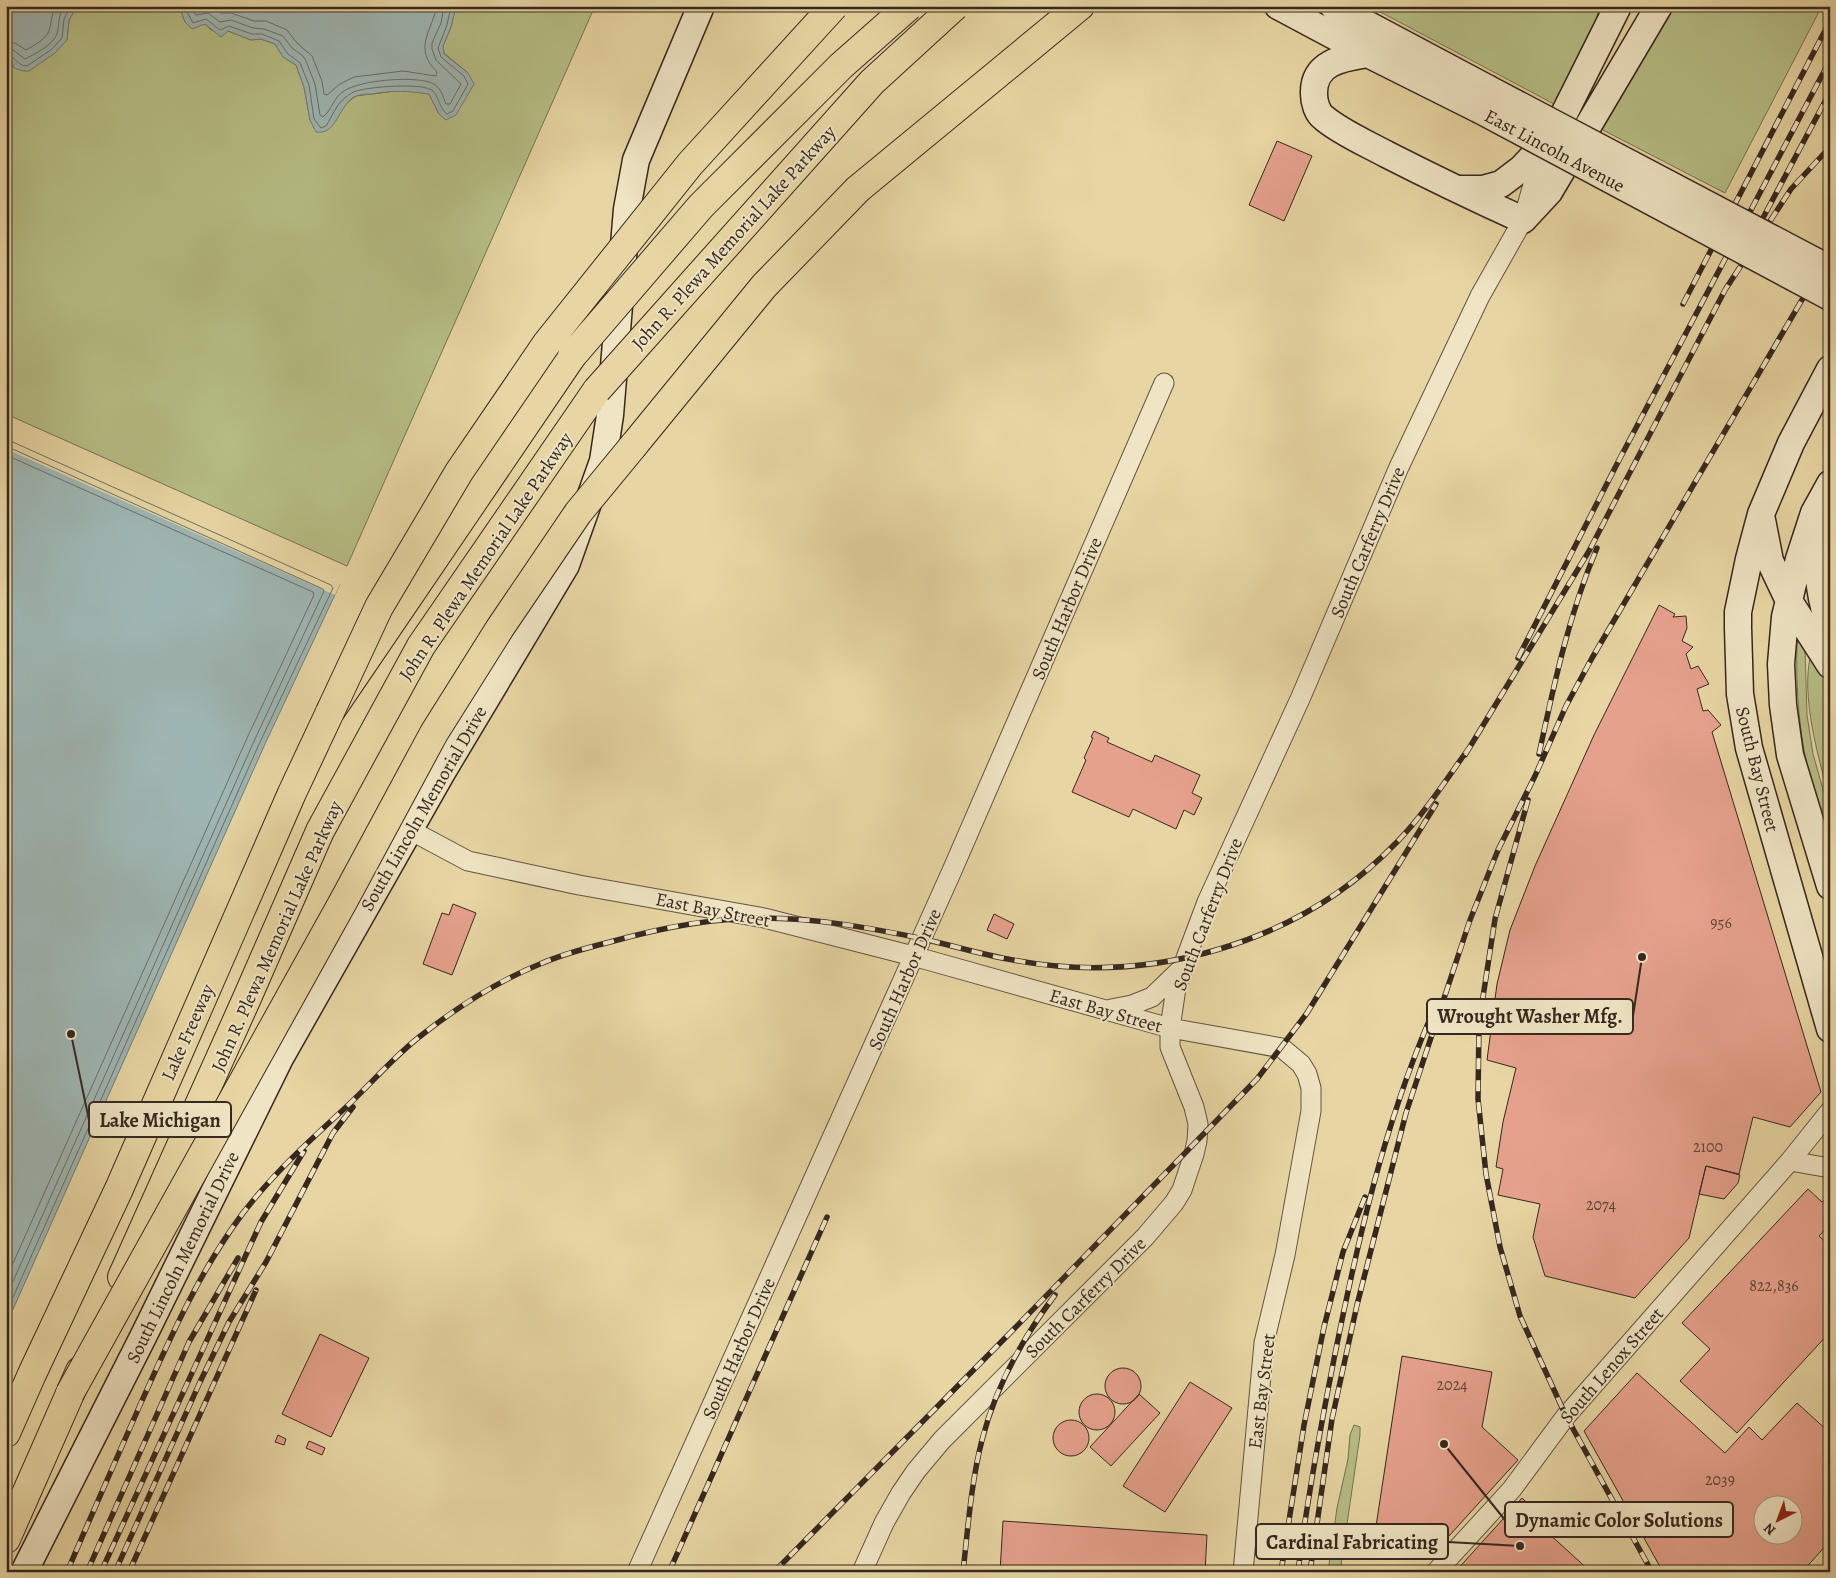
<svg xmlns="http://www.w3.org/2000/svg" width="1836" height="1578" font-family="Alegreya,serif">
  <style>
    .green { fill: #b6be85; stroke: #767352 }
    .water { fill: #9eb6b3; stroke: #747d78 }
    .pier { fill: #e7d6a3 }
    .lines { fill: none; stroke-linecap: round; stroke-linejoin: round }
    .shore { stroke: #6a6f69; stroke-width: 1 }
    .building { fill: #e6a18c; stroke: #36281f; fill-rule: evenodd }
    .street-casing { stroke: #625440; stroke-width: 21 }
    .secondary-casing { stroke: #36281f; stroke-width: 29 }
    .highway-casing { stroke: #36281f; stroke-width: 30 }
    .street { stroke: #efe4c3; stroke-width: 19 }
    .secondary { stroke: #efe4c3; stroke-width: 26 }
    .highway { stroke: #e7d6a3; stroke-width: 28 }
    .rail-casing { stroke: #36281f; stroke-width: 5.5 }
    .rail { stroke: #efe4c3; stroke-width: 4; stroke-dasharray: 11; stroke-linecap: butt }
    .secondary-bridge-casing { stroke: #36281f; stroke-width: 29; stroke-linecap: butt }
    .highway-bridge-casing { stroke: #36281f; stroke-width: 30; stroke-linecap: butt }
    .secondary-bridge { stroke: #efe4c3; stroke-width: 26 }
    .highway-bridge { stroke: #e7d6a3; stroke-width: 28 }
    .labels { text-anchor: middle; stroke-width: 4; stroke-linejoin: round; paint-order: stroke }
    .number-label { font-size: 16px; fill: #62463a }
    .street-label { font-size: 19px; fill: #36281f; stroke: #efe4c3 }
    .leader { fill: none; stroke: #36281f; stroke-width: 2 }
    .callout-dot { fill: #36281f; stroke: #efe4c3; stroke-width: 2 }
    .callout { fill: #efe4c3; stroke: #36281f; stroke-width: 2 }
    .callout-label { font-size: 20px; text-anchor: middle; font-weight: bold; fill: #36281f }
  </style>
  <rect width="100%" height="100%" fill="#e7d6a3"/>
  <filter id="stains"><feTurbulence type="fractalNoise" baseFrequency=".004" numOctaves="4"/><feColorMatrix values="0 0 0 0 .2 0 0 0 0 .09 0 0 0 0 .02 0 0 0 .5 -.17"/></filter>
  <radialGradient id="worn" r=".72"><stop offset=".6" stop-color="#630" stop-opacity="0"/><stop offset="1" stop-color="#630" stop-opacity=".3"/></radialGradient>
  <!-- green -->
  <path class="green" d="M77,6H183L181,11L185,22L205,24L211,30L228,31L251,40L261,39L275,44L283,57L296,65L304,87L310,120L336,119L344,105L356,96L404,90L429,94L439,114L468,73L444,53L443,46L451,27L456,6H595L347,566L6,414V59L29,71L67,40L69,20Z
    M1369,6H1600L1596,19L1554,104Z
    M1674,6H1822L1725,193L1599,128Z
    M1800,639L1805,648L1807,715L1813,754L1830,814V839C1822,811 1811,783 1805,755C1798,718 1796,682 1797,644L1798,640Z
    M1811,654L1830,684V800C1819,760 1800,695 1811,654Z
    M1354,1425L1360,1427V1435L1340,1572H1328L1337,1508L1348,1459L1350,1435Z"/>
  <!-- water -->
  <path class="water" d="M6,6H77L69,20L67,40L55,53L29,71H23L14,68L12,63L6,59Z
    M183,6H456L451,27L443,46L444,54L468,73L474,84L456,115L446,120L439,114L429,94C407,91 394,90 372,94C367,94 361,94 356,96C339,103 337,136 316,132L310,120L304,87L296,65L283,57L275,44L261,39L251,40L228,31L221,37L205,24L192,29L185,22L181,11Z
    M6,434L340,584L265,744L6,1325Z"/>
  <!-- pier -->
  <path class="pier" d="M6,431L341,582L335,595L6,449Z"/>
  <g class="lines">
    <!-- shore -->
    <path class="shore" d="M187,6V12L193,23L206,19L220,30L229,26L252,34H262L279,41L287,53L300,63L309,85L314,119L321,128L326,126C332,117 336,104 346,97C349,95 352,92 356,91C369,87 423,82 433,91C439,97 439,108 447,114L453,111L468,84L464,76L441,57L438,48L447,25L451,6
      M193,6V11L196,15L208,13L220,22L231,20L253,28L264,29L283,36L292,48L303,56L306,61L315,84L320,115L323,117C332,110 333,98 344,91C360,80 417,75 434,84C441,88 443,97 446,104H450L461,84L436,60L432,49V43L441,23L444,6
      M211,6L221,13H231L254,21H266L287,30L297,43L312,56L322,81L324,94L327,95L340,84L354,77L403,71L436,76L437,72C413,48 431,33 437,6
      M6,42L15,43L26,50C33,46 44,40 48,33C52,26 50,16 56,6
      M6,49L13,50L25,59C35,54 53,45 57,34C60,22 57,19 64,6
      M6,55C16,56 17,66 27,66L52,49L62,38L64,19L71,6
      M6,439L331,585L333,588L260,742L6,1313
      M6,446L323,589L324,591L255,739L6,1297
      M6,455L313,592L314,595L248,736L6,1279"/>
  </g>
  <!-- building -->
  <path class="building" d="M1277,141L1312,156L1284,221L1249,205Z
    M1659,605L1675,614L1673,617L1686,616L1687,628L1682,641L1693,647L1686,654L1691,669L1698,666L1709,684L1697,689L1703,711L1708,710L1721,725L1712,732L1821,1092L1790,1127L1753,1117L1739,1174L1706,1166L1689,1238L1635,1298L1545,1276L1533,1237L1540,1204L1498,1195L1503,1169L1496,1167L1503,1122L1516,1068L1487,1060L1497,984L1510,930L1535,866L1594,735Z
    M1094,731L1109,738L1107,742L1152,762L1155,755L1200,775L1192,793L1202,798L1194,815L1184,810L1176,829L1133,809L1129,817L1072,792L1086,760L1084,758L1093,738L1091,737Z
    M453,904L476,913L452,975L423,964L442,913L449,915Z
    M994,914L1014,924L1007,939L987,930Z
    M1706,1166L1740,1175L1738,1183L1724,1199L1699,1194Z
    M1808,1189L1822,1202L1826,1199L1830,1198V1225L1819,1236L1830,1246V1332L1737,1433L1680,1381L1710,1349L1682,1323Z
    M320,1334L369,1358L331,1437L282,1414Z
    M1402,1356L1492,1372L1482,1427L1518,1460L1439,1547L1430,1539L1417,1552L1402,1538L1392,1548L1375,1533Z
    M1105 1386a18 18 0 1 1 36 0a18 18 0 1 1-36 0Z
    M1637,1373L1725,1453L1749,1427L1762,1440L1797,1403L1830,1433V1541L1802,1572H1663L1584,1431ZM1764,1506H1794V1536H1764Z
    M1190,1382L1232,1408L1165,1512L1123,1486Z
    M1079 1412a18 18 0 1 1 36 0a18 18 0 1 1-36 0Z
    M1139,1394L1160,1413L1111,1466L1090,1447Z
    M1053 1438a18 18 0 1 1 36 0a18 18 0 1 1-36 0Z
    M278,1435L286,1439L284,1445L275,1442Z
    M309,1441L325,1448L322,1455L306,1448Z
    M1522,1498L1540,1515L1535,1521L1591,1572H1455Z
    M1003,1521L1207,1535L1205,1572H1000Z"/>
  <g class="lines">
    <!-- street casing -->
    <g class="street-casing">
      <path id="street" d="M410,830L468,861L579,885L764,918L913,956L1170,1028L1282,1048L1301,1064L1307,1074L1311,1088V1111L1285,1255L1264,1343L1243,1572
        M1111,1009L1132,1005L1152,997L1179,971
        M1790,1161L1830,1168
        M637,1572L951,873L1164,383
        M862,1572L884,1523L901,1493L916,1471L942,1440L1145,1237L1174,1203L1182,1190L1194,1154L1197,1141L1198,1124L1194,1107L1170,1047V1028L1176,988L1186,958L1207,902L1300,699L1399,467L1480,296L1523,220L1534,181L1549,146
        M1436,1572L1512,1489L1566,1416L1790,1161L1830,1111"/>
    </g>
    <!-- secondary casing -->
    <g class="secondary-casing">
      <path id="secondary" d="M1278,6L1368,54L1478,109
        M1333,6L1487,88
        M1368,54C1343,58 1313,62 1314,94C1314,102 1317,113 1324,118C1342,133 1366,143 1386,154C1431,177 1477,199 1523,220L1549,192L1659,6
        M1458,189H1483L1501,184L1522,168L1554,134L1618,6
        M1830,369L1791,443L1761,514L1749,559L1738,612V628L1740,694L1749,748L1830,1029
        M1830,484L1814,513L1799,559L1785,617L1781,664L1783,705L1790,755L1830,886
        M1762,520L1770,561L1789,601L1830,665
        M1815,525C1818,559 1817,594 1830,625
        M24,1572L143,1337L280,1058L441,774L566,565L603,461L610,415L627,209L636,160L701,6"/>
    </g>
    <!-- highway casing -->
    <g class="highway-casing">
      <path id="highway" d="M634,445L764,286L858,189L1080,6
        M122,1277L247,998L320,831L421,646L597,390
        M6,1433L32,1374L119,1189L292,793L330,712L572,356
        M6,1539L80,1371"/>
    </g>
    <!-- street -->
    <use href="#street" class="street"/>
    <!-- secondary -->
    <use href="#secondary" class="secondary"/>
    <!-- highway -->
    <use href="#highway" class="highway"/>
    <!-- rail casing -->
    <g class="rail-casing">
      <path id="rail" d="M1756,231L1830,92
        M1683,304L1830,21
        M1518,658L1618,462L1830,60
        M1539,754C1554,684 1569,614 1597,548
        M1465,755L1589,551L1725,290L1791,189L1830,147
        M1528,800L1495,919L1479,1023L1478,1099L1486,1174L1500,1247L1520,1316L1566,1416L1652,1572
        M67,1572C91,1516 116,1460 140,1405C170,1338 199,1272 243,1213C273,1174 308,1142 344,1109C371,1084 395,1055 423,1034C459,1006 498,981 540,964C563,954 586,948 610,942C660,928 710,918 762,918C816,918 871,928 924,939C954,946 983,955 1013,960C1150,986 1299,944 1397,842C1424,814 1446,780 1469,748
        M87,1572L189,1342L238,1258
        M101,1572L261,1222L304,1151
        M115,1572L200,1382L229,1322L266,1262L333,1133L353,1107
        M129,1572L256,1290
        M669,1572L827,1217
        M774,1572L1012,1331L1257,1079L1307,1013L1436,804
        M963,1572C968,1528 971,1483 982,1440C996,1385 1022,1339 1055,1295
        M1281,1572L1304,1425L1324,1327L1343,1252L1365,1197
        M1298,1572C1307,1500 1320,1430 1334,1359C1357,1244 1383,1129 1429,1021
        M1310,1572L1332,1419L1357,1305L1406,1113L1470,920L1498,850L1535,776L1566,706L1592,658L1830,252"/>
    </g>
    <!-- rail -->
    <use href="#rail" class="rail"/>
    <!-- secondary-bridge casing -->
    <g class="secondary-bridge-casing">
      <path id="secondary-bridge" d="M1487,88L1830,269
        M1478,109L1830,297"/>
    </g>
    <!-- highway-bridge casing -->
    <g class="highway-bridge-casing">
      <path id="highway-bridge" d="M572,356L701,206L841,66L909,6
        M597,390L872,82L955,6
        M330,712L379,607L459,472L547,343L690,164L834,6
        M70,1393L344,900L434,733L500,628L578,513L634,445"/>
    </g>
    <!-- secondary-bridge -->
    <use href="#secondary-bridge" class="secondary-bridge"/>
    <!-- highway-bridge -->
    <use href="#highway-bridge" class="highway-bridge"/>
  </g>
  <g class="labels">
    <!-- number labels -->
    <g class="number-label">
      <text x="1721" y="928">956</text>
      <text x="1708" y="1152">2100</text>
      <text x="1601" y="1210">2074</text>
      <text x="1774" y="1291">822,836</text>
      <text x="1452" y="1390">2024</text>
      <text x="1720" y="1485">2039</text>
    </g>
    <!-- street labels -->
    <g class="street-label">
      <text transform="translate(1555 150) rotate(28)" y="7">East Lincoln Avenue</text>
      <text transform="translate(733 237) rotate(-48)" y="7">John R. Plewa Memorial Lake Parkway</text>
      <text transform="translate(1367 542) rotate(-67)" y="7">South Carferry Drive</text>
      <text transform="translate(485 556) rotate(-56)" y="7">John R. Plewa Memorial Lake Parkway</text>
      <text transform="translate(1066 608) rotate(-67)" y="7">South Harbor Drive</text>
      <text transform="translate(1758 769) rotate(76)" y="7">South Bay Street</text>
      <text transform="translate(423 808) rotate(-60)" y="7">South Lincoln Memorial Drive</text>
      <text transform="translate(713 909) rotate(11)" y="7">East Bay Street</text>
      <text transform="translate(1207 914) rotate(-69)" y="7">South Carferry Drive</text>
      <text transform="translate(276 936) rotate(-66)" y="7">John R. Plewa Memorial Lake Parkway</text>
      <text transform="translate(904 979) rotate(-66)" y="7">South Harbor Drive</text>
      <text transform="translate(1106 1010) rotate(16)" y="7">East Bay Street</text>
      <text transform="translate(187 1032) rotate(-66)" y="7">Lake Freeway</text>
      <text transform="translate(182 1257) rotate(-64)" y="7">South Lincoln Memorial Drive</text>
      <text transform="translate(1085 1297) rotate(-45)" y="7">South Carferry Drive</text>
      <text transform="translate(738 1348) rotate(-66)" y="7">South Harbor Drive</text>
      <text transform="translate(1611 1365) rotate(-49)" y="7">South Lenox Street</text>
      <text transform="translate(1261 1391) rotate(-83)" y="7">East Bay Street</text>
    </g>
  </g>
  <!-- callouts -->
  <path class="leader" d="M1642 957L1633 1016M71 1034L89 1120M1444 1444L1505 1520M1520 1546L1448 1542"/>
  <g class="callout-dot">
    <circle cx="1642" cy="957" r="5"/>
    <circle cx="71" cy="1034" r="5"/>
    <circle cx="1444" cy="1444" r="5"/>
    <circle cx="1520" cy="1546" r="5"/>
  </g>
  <g class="callout">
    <rect x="1427" y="999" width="206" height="35" rx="5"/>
    <rect x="89" y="1102" width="142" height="35" rx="5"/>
    <rect x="1505" y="1502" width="228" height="35" rx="5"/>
    <rect x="1256" y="1524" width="192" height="35" rx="5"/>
  </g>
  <g class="callout-label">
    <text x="1530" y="1023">Wrought Washer Mfg.</text>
    <text x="160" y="1127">Lake Michigan</text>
    <text x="1619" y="1527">Dynamic Color Solutions</text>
    <text x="1352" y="1549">Cardinal Fabricating</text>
  </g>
  <!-- margin -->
  <rect width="1836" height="1578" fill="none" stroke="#e7d6a3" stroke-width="25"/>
  <rect x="8" y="8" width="1821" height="1563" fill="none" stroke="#36281f" stroke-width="2.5"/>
  <rect x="12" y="12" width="1811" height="1553" fill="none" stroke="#36281f"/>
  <!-- north arrow -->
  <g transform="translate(1778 1520) rotate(222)"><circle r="24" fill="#efe4c3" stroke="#a59981"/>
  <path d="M0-4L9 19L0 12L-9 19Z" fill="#8f2418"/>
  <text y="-8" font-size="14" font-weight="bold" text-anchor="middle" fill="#36281f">N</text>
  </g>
  <rect width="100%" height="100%" filter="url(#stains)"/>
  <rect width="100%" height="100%" fill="url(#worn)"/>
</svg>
